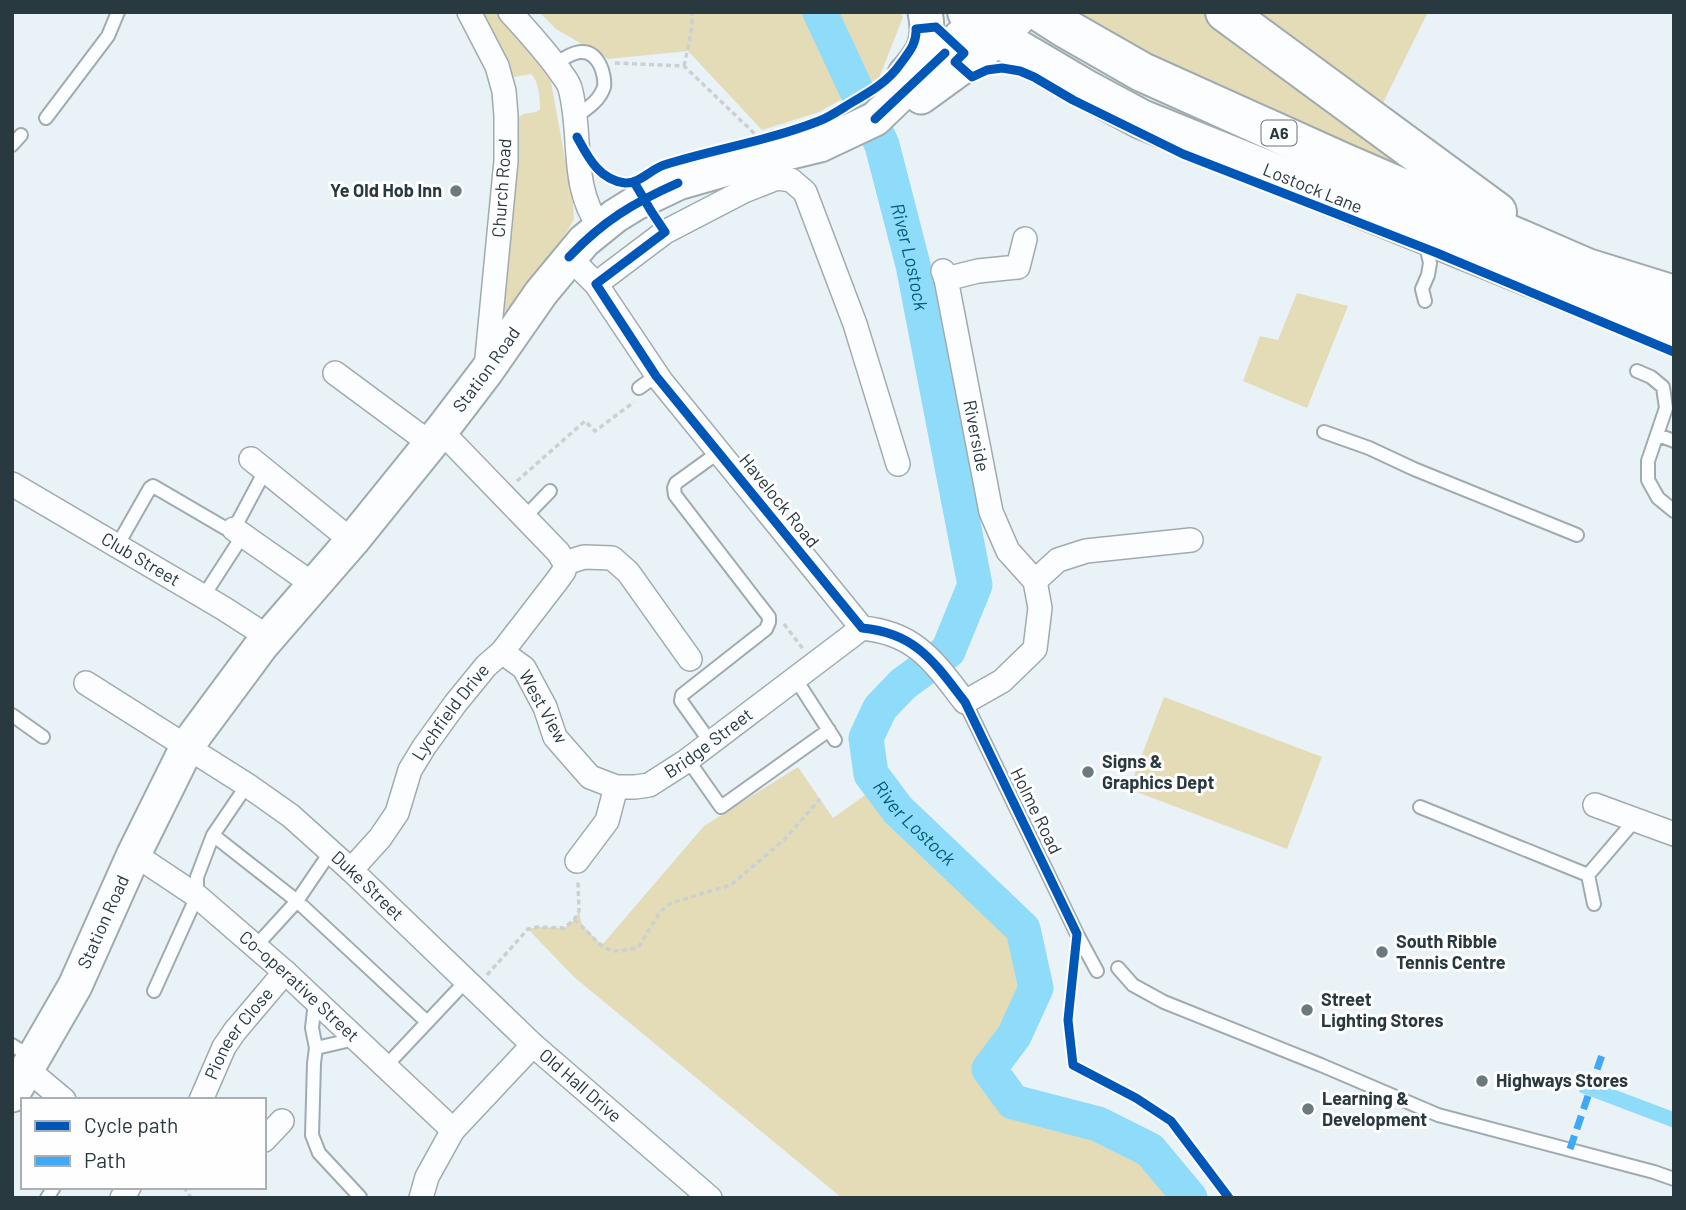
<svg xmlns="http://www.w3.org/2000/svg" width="1686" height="1210" font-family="Barlow,sans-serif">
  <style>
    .green { fill: #e4dbb7 }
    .water { fill: #8edbfa }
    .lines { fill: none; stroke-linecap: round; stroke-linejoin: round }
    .river { stroke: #8edbfa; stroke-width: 35 }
    .service-casing { stroke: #a0abb0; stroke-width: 16 }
    .minor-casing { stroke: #a0abb0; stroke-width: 26 }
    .secondary-casing { stroke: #a0abb0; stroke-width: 37 }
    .primary-casing { stroke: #a0abb0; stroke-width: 40 }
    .trunk-casing { stroke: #a0abb0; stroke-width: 42 }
    .path { stroke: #cbd0d1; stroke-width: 3.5; stroke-dasharray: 5 3.5; stroke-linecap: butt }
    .service { stroke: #fcfdfe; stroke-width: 12 }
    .minor { stroke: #fcfdfe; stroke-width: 23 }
    .secondary { stroke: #fcfdfe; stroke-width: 33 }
    .primary { stroke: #fcfdfe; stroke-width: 37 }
    .trunk { stroke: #fcfdfe; stroke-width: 38 }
    .quiet { stroke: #3fa9f5; stroke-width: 7; stroke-dasharray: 14 7; stroke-linecap: butt }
    .cycleway-casing { stroke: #fefefe; stroke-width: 13 }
    .cycleway { stroke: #0057b8; stroke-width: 9 }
    .poi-dot { fill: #6c7a80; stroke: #fefefe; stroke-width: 2.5 }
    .labels { text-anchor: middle; stroke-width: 6; stroke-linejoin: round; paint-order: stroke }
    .shield { fill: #fefefe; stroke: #697479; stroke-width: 2 }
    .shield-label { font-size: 16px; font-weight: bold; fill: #293940 }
    .street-label { font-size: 18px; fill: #293940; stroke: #fefefe }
    .poi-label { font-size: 18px; font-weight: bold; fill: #293940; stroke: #fefefe; text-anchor: start }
    .water-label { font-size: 19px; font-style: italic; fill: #005c78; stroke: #fefefe }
  </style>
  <rect width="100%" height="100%" fill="#e9f2f6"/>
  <!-- green -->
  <path class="green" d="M480,12H496L540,58L551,82L573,203L574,219L568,230L510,312L501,310L515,120L523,114L536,112L540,109C540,98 539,81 531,74L514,77L508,69Z
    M539,12H900L903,17L879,78L819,112L762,130L688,51L608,59L556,29Z
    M1069,12H1204L1341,116L1459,196L1213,88Z
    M1245,12H1428L1381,107Z
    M1297,293L1348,306L1307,408L1243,381L1260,336L1278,340Z
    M1164,697L1322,757L1287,849L1129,789Z
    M798,767L833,818L879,785L898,810L1023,929L1036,988L989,1069L1014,1102L1098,1124L1150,1150L1190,1198H842L574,977L528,929L538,927L564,928L574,920L579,911L582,925L602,945L704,826Z"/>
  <!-- water -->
  <path class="water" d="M1584,1078L1674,1112V1128L1579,1092Z"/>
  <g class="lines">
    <!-- river -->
    <path class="river" id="s1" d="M820,12L882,145L913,265L975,585L948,651L903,684L880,708L866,738L871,774L898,810L1023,929L1036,988L1014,1036L989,1069L1013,1102L1098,1124L1150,1150L1190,1198"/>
    <!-- service casing -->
    <g class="service-casing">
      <path id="service" d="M555,64C571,53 589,43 600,65C603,71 605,81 604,87C599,102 586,109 574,118
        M46,118L108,36L118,12
        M12,145L21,135
        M1425,241L1430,263L1428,275L1422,289L1425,301
        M1637,371L1651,377L1663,387L1666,408L1648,461V480L1658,498L1674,511
        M639,388L656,376
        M1324,432L1369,448L1414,469L1577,535
        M1658,435L1674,441
        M524,518L550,491
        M117,546L150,488L153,486L225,528L234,529L265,471
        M203,597L243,535
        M795,678L835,740
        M965,702L1077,934L1097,971
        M12,715L43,737
        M711,743L681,701L682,695L766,629L769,622V617L675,495L674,488L676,483L719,452
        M688,760L721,807L829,730
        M1420,807L1588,875
        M213,835L297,901L427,1022
        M1594,904L1588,875L1635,820
        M255,947L297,901L331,851
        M1118,968L1133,985L1164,1002L1321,1065L1438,1115L1654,1172L1674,1179
        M154,991L197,896V877L213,835L247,785
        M315,1002L312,1028L316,1048L314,1063L312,1135L319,1153L360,1197
        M12,1045L31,1057
        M316,1048L355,1039
        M385,1067L466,981
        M47,1198L54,1187"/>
    </g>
    <!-- minor casing -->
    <g class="minor-casing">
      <g id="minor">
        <path d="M469,12L497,66L504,91L506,116V161L486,368"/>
        <path d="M510,12C527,31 544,49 559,70C562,75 568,81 570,88C583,136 569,184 600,228"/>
        <path d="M569,257L596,284L661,381L862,628C916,633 934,662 965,702L1002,681L1035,649L1040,608L1035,581L1008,551L991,512L946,279L943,271"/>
        <path d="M946,279L978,271L1018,267L1025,239"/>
        <path d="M596,284L665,232L744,191L777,178L791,180L805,192L855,324L898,464"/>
        <path d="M335,373L431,444"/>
        <path d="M441,431L558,552L565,563L584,557L612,558L628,572L690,659"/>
        <path d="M251,459L352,541"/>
        <path id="s2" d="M12,484L223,608L268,637"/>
        <path d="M234,529L314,585"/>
        <path d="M1035,581L1058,560L1086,551L1191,540"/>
        <path id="s3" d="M502,652L524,668L545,707L555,737L590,777L616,787H635L649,785L685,762L862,628"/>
        <path id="s4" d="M86,683L247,785L291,816L351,870L533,1045L710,1198"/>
        <path d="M1595,805L1674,834"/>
        <path id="s5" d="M134,854L197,896L285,972L453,1130"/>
        <path d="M577,861L607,821L616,787"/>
        <path id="s6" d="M351,870L380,838L397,813L410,770L424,747L455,704L486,666L502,652L556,582L564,571L565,563"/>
        <path d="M27,1069L64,1100"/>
        <path id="s7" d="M201,1100L224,1047L235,1031L285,972"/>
        <path d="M264,1140L282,1121"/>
        <path d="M122,1198L129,1187"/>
        <path d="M421,1198L427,1177L453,1130L533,1045"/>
      </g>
    </g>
    <!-- secondary casing -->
    <g class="secondary-casing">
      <g id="secondary">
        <path d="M905,74C924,53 931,41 925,12"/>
        <path d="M921,97L983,52L997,37"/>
        <path id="s8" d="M12,1095L75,986L134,854L187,747L195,735L261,646L352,541L441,431L486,372L541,293L584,241L615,216L636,203L678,183L762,159L820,145L875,119L977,21"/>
      </g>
    </g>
    <!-- primary casing -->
    <g class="primary-casing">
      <path id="primary" d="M997,37L1022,12"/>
    </g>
    <!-- trunk casing -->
    <g class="trunk-casing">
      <g id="trunk">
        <path id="s9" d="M967,12L997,37L1087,90L1141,119L1674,335"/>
        <path d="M1040,12L1065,28L1142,72L1342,162L1587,268L1674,295"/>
        <path d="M1225,12L1497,212"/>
      </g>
    </g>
    <!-- path -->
    <path class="path" d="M615,63L684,66L755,134
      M684,66L692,28V12
      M517,481L585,421L595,431L634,402
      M784,624L803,649
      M574,920C587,928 599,950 615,951C622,951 630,949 638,948L660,912L671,903L731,885L785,839L820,799
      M487,975L528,929L538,927L564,928L574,920L579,911L578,881
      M184,1187L191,1198"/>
    <!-- service -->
    <use href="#service" class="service"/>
    <!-- minor -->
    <use href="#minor" class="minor"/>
    <!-- secondary -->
    <use href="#secondary" class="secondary"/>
    <!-- primary -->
    <use href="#primary" class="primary"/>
    <!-- trunk -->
    <use href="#trunk" class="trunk"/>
    <!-- quiet -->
    <path class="quiet" d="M1570,1149L1602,1055"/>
    <!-- cycleway casing -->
    <g class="cycleway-casing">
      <path id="cycleway" d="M875,119L945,53
        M577,137C588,157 599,180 625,183C639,184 651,169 664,165C715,149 768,141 819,121C830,117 841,109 851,103C870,92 889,81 901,63C909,52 917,43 916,29L936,27L964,53L955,62L972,77L987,70L1002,68L1020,71L1034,77L1073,100L1183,154L1437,253L1674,352
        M634,182L651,211L665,232L596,284L656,376L862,628C916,633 934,662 965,702L1077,934L1068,1020L1073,1065L1136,1098L1171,1121L1229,1198
        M569,257C603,221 633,203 678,183"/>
    </g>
    <!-- cycleway -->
    <use href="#cycleway" class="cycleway"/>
  </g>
  <!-- markers -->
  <g class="poi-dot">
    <circle cx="456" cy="191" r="7"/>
    <circle cx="1088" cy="772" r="7"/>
    <circle cx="1382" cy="952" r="7"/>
    <circle cx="1307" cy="1010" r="7"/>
    <circle cx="1482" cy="1081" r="7"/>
    <circle cx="1308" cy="1109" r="7"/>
  </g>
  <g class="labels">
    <!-- shield labels -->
    <rect class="shield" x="1261.5" y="120.5" width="35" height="25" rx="5"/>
    <g class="shield-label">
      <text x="1279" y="139">A6</text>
    </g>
    <!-- street labels -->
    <g class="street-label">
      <text transform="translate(502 188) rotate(-86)" y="6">Church Road</text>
      <text dy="6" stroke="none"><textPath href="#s9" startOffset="390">Lostock Lane</textPath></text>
      <text dy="6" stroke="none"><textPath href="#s8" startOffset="872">Station Road</textPath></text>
      <text transform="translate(976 436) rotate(79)" y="6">Riverside</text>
      <text transform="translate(779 501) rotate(51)" y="6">Havelock Road</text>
      <text dy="6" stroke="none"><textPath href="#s2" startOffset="149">Club Street</textPath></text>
      <text transform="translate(543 707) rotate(61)" y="6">West View</text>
      <text dy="6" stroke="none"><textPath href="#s6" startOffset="189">Lychfield Drive</textPath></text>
      <text dy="6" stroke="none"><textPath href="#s3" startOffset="290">Bridge Street</textPath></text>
      <text transform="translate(1036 811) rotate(64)" y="6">Holme Road</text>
      <text dy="6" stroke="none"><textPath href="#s4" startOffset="348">Duke Street</textPath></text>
      <text dy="6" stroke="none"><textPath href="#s8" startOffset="196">Station Road</textPath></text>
      <text dy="6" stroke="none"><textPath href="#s5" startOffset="212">Co-operative Street</textPath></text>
      <text dy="6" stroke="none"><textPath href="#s7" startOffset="77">Pioneer Close</textPath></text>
      <text dy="6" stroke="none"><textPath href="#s4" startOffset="640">Old Hall Drive</textPath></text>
    </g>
    <!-- poi labels -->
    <g class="poi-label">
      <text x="442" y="197" text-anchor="end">Ye Old Hob Inn</text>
      <text x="1102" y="768">Signs &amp;<tspan x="1102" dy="21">Graphics Dept</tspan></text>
      <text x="1396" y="948">South Ribble<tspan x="1396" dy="21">Tennis Centre</tspan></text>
      <text x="1321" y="1006">Street<tspan x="1321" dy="21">Lighting Stores</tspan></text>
      <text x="1496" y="1087">Highways Stores</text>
      <text x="1322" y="1105">Learning &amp;<tspan x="1322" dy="21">Development</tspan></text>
    </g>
    <!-- water labels -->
    <g class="water-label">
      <text dy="7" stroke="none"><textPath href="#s1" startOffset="262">River Lostock</textPath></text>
      <text dy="7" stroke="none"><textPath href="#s1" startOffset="892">River Lostock</textPath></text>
    </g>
  </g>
  <!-- border -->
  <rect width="1686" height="1210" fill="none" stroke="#293940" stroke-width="28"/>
  <!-- legend -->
  <rect x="21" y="1098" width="245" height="91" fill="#fefefe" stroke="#a9afb2" stroke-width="2"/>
  <rect x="35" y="1121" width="35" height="10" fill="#0057b8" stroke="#a9afb2" stroke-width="2"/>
  <text x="84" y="1133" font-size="21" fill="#293940">Cycle path</text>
  <rect x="35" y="1156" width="35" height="10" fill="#3fa9f5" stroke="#a9afb2" stroke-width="2"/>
  <text x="84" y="1168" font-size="21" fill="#293940">Path</text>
</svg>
